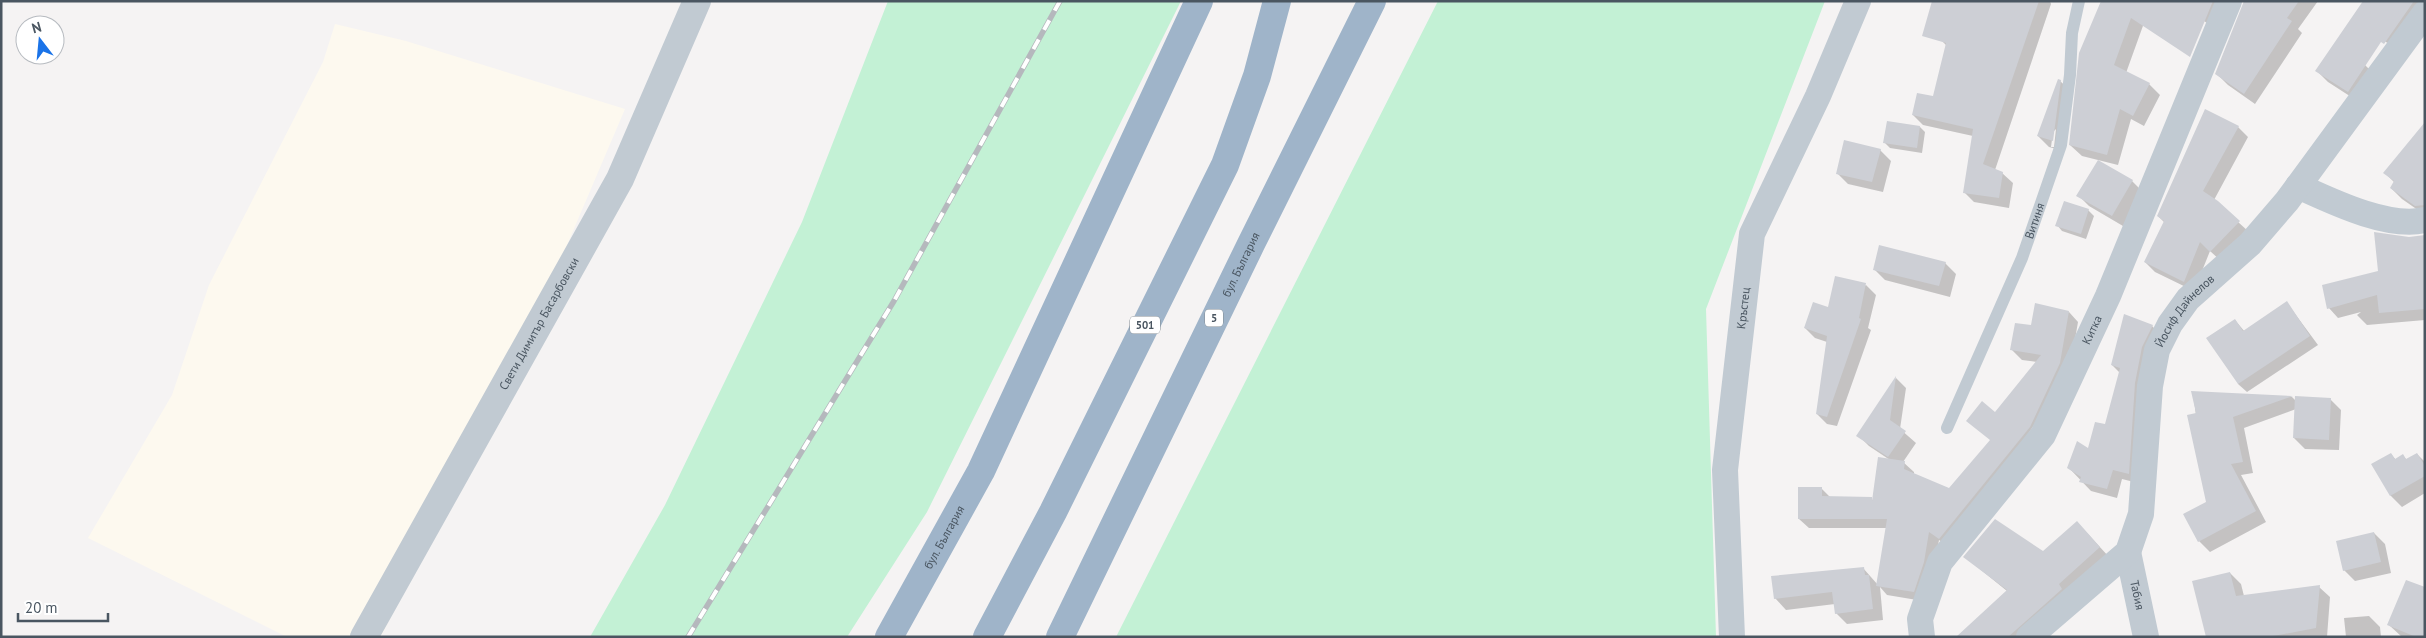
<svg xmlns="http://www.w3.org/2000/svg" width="2426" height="638" font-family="'PT Sans',sans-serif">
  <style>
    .commercial { fill: #fdf9ef }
    .green { fill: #c3f1d5 }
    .shadow { fill: #0003; fill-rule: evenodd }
    .building { fill: #cdcfd5 }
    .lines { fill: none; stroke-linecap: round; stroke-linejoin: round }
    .service { stroke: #c1cad2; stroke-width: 12 }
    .minor { stroke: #c1cad2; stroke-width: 26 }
    .tertiary { stroke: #c1cad2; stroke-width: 28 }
    .trunk { stroke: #9fb4c9; stroke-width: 28 }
    .rail-casing { stroke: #b5b8bd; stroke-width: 5.5 }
    .rail { stroke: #fff; stroke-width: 4; stroke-dasharray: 11; stroke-linecap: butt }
    .labels { text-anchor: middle; stroke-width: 4; stroke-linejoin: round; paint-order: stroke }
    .shield { fill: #fff; stroke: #808990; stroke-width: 1 }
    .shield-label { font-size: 11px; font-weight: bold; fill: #4a5661 }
    .street-label { font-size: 12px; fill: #4a5661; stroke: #fff }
  </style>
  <rect width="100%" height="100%" fill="#f5f3f3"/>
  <!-- commercial -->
  <path class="commercial" d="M335,24L406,41L625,109L544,299L381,637H287L88,538L172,395L209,285L323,62Z"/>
  <!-- green -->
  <path class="green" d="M888,1H1181L927,512L847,637H590L665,505L802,222Z
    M1438,1H1825L1706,309L1716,637H1116Z"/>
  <!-- shadow -->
  <path class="shadow" d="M1999,1H2050L2051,4L1995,170L2002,173L2013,183L2009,208L1974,202L1964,192L1973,136L1923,125L1913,115L1934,98L1947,46L1942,41Z
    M2103,1L2144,23L2126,73L2149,84L2160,95L2144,126L2131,119L2118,165L2082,156L2070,145Z
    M2173,1H2218L2207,23Z
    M2252,1H2318L2298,29L2302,33L2255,104L2228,85L2217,74Z
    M2365,1H2425L2396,48L2361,27Z
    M2365,65L2376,76L2359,102L2328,82L2317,71Z
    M2060,81L2072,92L2064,151L2049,147L2038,136ZM2056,129L2054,147H2051L2053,132Z
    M2425,124V215L2402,199L2391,188L2395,183L2385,173Z
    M1920,127L1925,132L1922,153L1890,148L1885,143Z
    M2238,127L2248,137L2214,200L2249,232L2221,261L2210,251L2194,291L2155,272L2145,262L2165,223L2158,216Z
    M1880,150L1891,161L1883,192L1848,184L1837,173Z
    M2132,181L2143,192L2123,226L2089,206L2078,195Z
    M2088,210L2094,216L2086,239L2062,231L2057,225Z
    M1945,263L1956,274L1950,297L1885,280L1874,269Z
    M2425,273V320L2367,325L2357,315L2361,312L2338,318L2329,308Z
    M1866,285L1876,295L1868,328L1871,330L1837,426L1827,424L1817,414L1827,342L1815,338L1805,328Z
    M2287,303L2318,345L2247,392L2238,384L2235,320L2245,332Z
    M2069,312L2078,322L2069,374L1950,548L1939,540L1933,573L1923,601L1887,595L1880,587L1883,620L1847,624L1836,613L1835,604L1786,610L1775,598L1863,568L1878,585L1887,528H1809L1799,519L1821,488L1831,498L1874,500L1890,460L1869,446L1858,435L1896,378L1906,388L1900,429L1916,443L1903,462L1914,472V475L1950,490L1991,441L1995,414L2037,362L2022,360L2012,350L2032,326Z
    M2152,326L2162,336L2138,483L2122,479L2117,498L2091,491L2069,468L2089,450L2106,426L2120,373L2112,365Z
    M2193,392L2292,397L2296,401L2330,399L2341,410L2339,450L2305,449L2294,438L2296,409L2244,428L2253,473L2241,475L2266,522L2210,552L2199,541L2207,502Z
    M2391,454L2396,460L2403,456L2407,460L2417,454L2425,462V493L2402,507L2391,496L2373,465Z
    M2087,533L2110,558L2030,637H1958L2007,591L1965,557L2043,553Z
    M2374,533L2385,544L2391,573L2355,581L2344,570Z
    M2230,573L2241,584L2244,596L2319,587L2330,597L2327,637H2225Z
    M2369,616L2380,627L2381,637H2346L2344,618Z
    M2389,625L2425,637H2402Z"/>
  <!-- building -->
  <path class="building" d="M1932,1H2039L1983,164L2003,172L1999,198L1963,193L1973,129L1912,115L1917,93L1933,96L1946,43L1922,36Z
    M2101,1H2213L2190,57L2131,18L2114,65L2150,83L2133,116L2120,109L2107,155L2069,145L2079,53Z
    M2244,1H2299L2287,18L2292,21L2244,94L2215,74Z
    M2363,1H2414L2384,44L2381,42L2348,92L2315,71Z
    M2058,79L2061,80L2053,141L2037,136Z
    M2205,109L2239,126L2203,191L2218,201L2240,221L2210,252L2200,242L2184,282L2144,262L2164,221L2157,216Z
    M1887,121L1920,126L1917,148L1883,143Z
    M2425,122V205L2415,206L2390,188L2394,181L2383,173Z
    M1844,140L1881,149L1872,182L1836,174Z
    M2098,160L2133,180L2112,216L2076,196Z
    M2064,201L2089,209L2081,234L2055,226Z
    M2374,232L2409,237L2425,235V309L2379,313L2377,295L2327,309L2322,285L2378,271Z
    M1879,245L1946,262L1939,286L1873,270Z
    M1835,276L1866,283L1859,318L1861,319L1827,417L1816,414L1827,336L1804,328L1813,302L1828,307Z
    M2287,301L2310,336L2238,384L2206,338L2235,319L2243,331Z
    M2035,303L2069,311L2060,363L2030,427L1939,539L1929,532L1924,562L1914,592L1876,586L1887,519H1798V487H1822V496L1872,497V501L1878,457L1905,461L1904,469L1949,488L1990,440L1966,421L1982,401L1995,412L2041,355L2010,350L2015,323L2031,325Z
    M2124,314L2153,325L2142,347L2135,383L2129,474L2113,470L2107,489L2079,482L2081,477L2067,468L2077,441L2088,448L2095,422L2105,424L2120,368L2111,365Z
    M1896,376L1890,420L1906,431L1888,457L1856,436Z
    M2191,391L2293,396L2233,417L2243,462L2231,464L2256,511L2198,542L2183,514L2206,502L2187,415L2196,413Z
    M2295,396L2331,398L2329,440L2293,438Z
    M2391,453L2395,459L2403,454L2406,459L2417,453L2425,466V476L2390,496L2371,464Z
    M1995,519L2043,551L2077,521L2100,547L2059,584L2062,589L2008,637H1956L2007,590L1963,557Z
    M2374,532L2381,562L2343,571L2336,541Z
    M1864,567L1865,575H1869L1873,609L1835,614L1832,592L1774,599L1771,576Z
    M2230,572L2236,596L2320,585L2316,628L2268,637H2206L2192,581Z
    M2406,580L2425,587V637H2416L2387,625Z"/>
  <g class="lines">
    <!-- service -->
    <path class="service" id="s1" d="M1947,428L2022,258L2061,145L2070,75L2072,33L2079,1"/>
    <!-- minor -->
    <g class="minor">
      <path d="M2298,186C2331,201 2388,229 2425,220"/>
      <path id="s2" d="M2128,552L2146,637"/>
      <path id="s3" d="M1732,637L1725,470L1752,234L1818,96L1858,1"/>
      <path id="s4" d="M1922,637L1920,619L1940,562L2043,435L2108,296L2229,1"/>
      <path id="s5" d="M2029,637L2128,552L2141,514L2150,386L2157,350L2170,324L2188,299L2250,244L2287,201L2425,13"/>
    </g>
    <!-- tertiary -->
    <path class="tertiary" id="s6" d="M364,637L620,179L697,1"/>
    <!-- trunk -->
    <g class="trunk">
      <path id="s7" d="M889,637L981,471L1199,1"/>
      <path d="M987,637L1053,512L1225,165L1257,76L1277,1"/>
      <path id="s8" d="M1060,637L1251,244L1372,1"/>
    </g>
    <!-- rail casing -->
    <g class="rail-casing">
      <path id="rail" d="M688,637L894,301L1060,1"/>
    </g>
    <!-- rail -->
    <use href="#rail" class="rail"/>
  </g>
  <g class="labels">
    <!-- shield labels -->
    <g class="shield">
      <rect x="1205" y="309.5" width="18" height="17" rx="4"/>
      <rect x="1130" y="316.5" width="30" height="17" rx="4"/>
    </g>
    <g class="shield-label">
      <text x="1214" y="322">5</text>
      <text x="1145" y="329">501</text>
    </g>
    <!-- street labels -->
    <g class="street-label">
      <text dy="4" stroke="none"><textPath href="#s1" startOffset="225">Витиня</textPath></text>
      <text dy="4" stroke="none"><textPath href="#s8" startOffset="414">бул. България</textPath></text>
      <text dy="4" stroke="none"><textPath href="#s3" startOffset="330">Кръстец</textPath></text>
      <text dy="4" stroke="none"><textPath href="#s5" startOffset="384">Йосиф Дайнелов</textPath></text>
      <text dy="4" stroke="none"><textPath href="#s6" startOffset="359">Свети Димитър Басарбовски</textPath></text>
      <text dy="4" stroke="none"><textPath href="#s4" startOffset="358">Китка</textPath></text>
      <text dy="4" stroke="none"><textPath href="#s7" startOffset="114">бул. България</textPath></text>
      <text dy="4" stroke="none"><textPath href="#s2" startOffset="44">Табия</textPath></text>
    </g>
  </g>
  <!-- border -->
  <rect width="2426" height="638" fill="none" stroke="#4a5661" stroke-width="5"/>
  <!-- north arrow -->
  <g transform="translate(40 40) rotate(344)"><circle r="24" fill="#ffffff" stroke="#b7bbc0"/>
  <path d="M0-4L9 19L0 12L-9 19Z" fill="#1a73e8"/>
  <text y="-8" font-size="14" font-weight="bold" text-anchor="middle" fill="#4a5661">N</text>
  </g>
  <!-- scale -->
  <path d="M18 613v8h90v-8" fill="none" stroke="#4a5661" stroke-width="2.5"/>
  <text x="25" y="613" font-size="15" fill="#4a5661" stroke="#ffffff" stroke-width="4" paint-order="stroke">20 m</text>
</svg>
